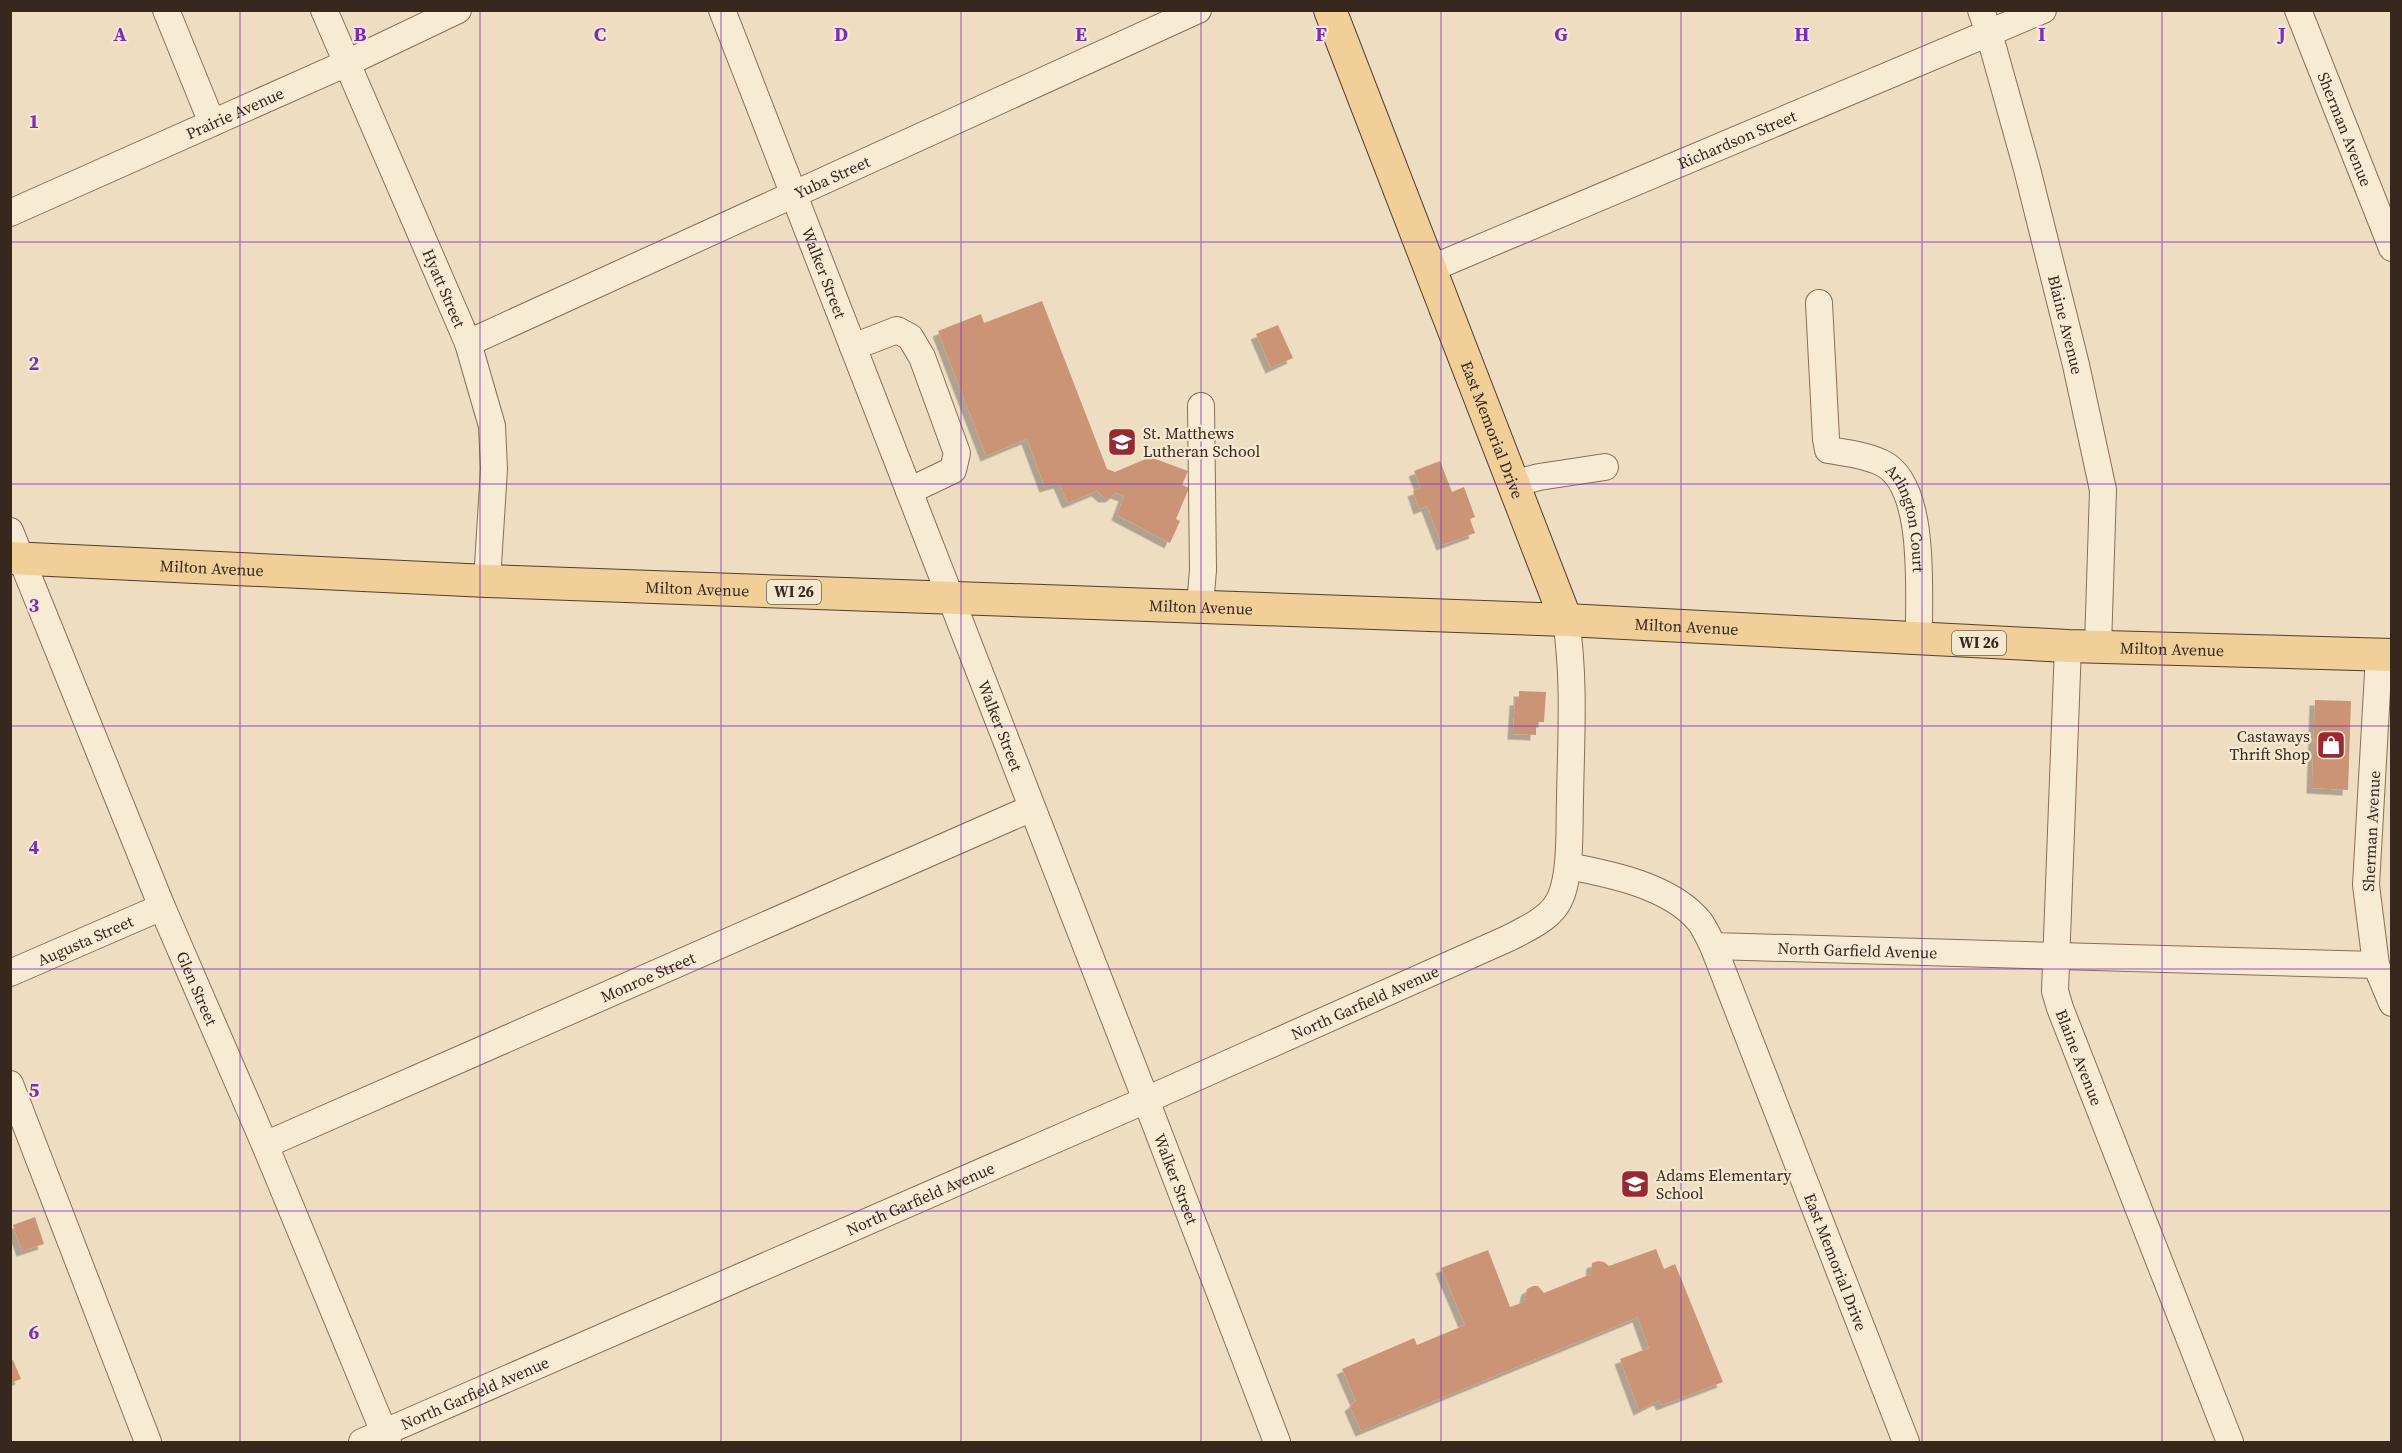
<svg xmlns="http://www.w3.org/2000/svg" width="2402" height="1453" font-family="'Source Serif 4',serif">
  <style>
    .building { fill: #cc9477; filter: url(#shadow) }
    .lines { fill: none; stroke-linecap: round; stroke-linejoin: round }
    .minor-casing { stroke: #876e59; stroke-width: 28 }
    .major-casing { stroke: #553d2d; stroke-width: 34 }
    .minor { stroke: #f8ebd4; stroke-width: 26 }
    .major { stroke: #f1cf99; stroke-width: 32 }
    .grid { fill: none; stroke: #7b2cbf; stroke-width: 1.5; stroke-opacity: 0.55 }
    .labels { text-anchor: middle; stroke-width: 4.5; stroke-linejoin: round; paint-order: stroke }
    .shield { fill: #f5e8d1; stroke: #706153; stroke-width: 1.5 }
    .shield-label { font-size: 15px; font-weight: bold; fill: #37271d }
    .street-label { font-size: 16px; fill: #37271d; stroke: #f5e8d1 }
    .poi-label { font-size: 16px; fill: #37271d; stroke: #f5e8d1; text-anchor: start }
    .grid-label { font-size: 20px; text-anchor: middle; font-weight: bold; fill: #7b2cbf; stroke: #f5e8d1; stroke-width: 4.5; stroke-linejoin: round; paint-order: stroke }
  </style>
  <defs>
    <filter id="shadow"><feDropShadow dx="-5.5" dy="5.5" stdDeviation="0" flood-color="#0004"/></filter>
  </defs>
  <rect width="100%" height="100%" fill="#eeddc1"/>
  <!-- building -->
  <path class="building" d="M1042,301L1107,469L1115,472L1150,457L1188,471L1182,485L1189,488L1176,519L1180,521L1170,543L1117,515L1124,496L1116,493L1111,497H1104L1097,491L1068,503L1059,483L1045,487L1027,439L986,456L938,331L981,314L984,323Z
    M1278,325L1293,358L1271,368L1256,334Z
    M1440,461L1452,492L1464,487L1475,517L1470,519L1475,533L1442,545L1427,506L1419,509L1413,491L1421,488L1414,471Z
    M1519,691L1546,692L1544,722H1536V735L1513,734L1515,700H1519Z
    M2315,700L2351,701L2348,790L2312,788Z
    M35,1217L44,1244L22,1251L13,1225Z
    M1656,1249L1664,1269L1675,1264L1723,1382L1662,1405L1659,1400L1639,1410L1620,1359L1649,1348L1638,1317L1361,1431L1350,1406L1356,1401L1342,1369L1414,1338L1417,1345L1465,1325L1441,1268L1488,1250L1510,1307L1524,1302L1527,1289L1533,1286H1538L1544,1293L1591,1274L1592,1263L1598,1261L1604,1262L1609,1266Z
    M13,1360L21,1379L10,1383V1361Z"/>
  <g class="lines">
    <!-- minor casing -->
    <g class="minor-casing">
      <g id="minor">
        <path d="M166,10L212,123"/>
        <path id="s1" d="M324,10L468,343L492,426L494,469L487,581"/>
        <path id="s2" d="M722,10L1146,1100L1277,1442"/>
        <path id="s3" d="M1981,10L1989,33L2027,169L2076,365L2103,490L2098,646"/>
        <path id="s4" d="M2298,10L2392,248"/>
        <path id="s5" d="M10,213L347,63L458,10"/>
        <path id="s6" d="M1430,269L2043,10"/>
        <path id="s7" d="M1819,303L1826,439L1828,450C1846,453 1866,455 1882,463C1928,485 1918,597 1919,640"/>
        <path id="s8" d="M468,343L1198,10"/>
        <path d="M853,347L897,330L910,337L922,357L957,453L953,470L909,491"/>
        <path d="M1513,484L1539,477L1605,467"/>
        <path id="s9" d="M10,531L162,907L265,1145L388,1442"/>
        <path d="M1200,606L1203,570L1201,406"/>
        <path id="s10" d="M2068,646L2055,991L2060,1008L2230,1442"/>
        <path d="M2379,655L2366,885L2376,965L2392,1003"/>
        <path id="s11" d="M1568,866C1610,874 1671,886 1700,922C1705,929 1709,938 1713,946L2376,965"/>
        <path id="s12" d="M1713,946L1906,1442"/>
        <path id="s13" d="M10,973L162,907"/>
        <path d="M10,1084L148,1442"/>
        <path id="s14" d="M265,1145L1032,808"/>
        <path id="s15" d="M362,1442L1146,1100L1509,938C1526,929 1547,920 1557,904C1572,881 1569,826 1570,799C1571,739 1575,680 1566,620"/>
      </g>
    </g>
    <!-- major casing -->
    <g class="major-casing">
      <g id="major">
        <path id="s16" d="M1330,10L1566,620"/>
        <path id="s17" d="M10,558L487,581L1566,620L2068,646L2392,655"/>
      </g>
    </g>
    <!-- minor -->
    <use href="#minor" class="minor"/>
    <!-- major -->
    <use href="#major" class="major"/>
  </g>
  <!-- grid -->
  <path class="grid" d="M240,10V1442M480,10V1442M721,10V1442M961,10V1442M1201,10V1442M1441,10V1442M1681,10V1442M1922,10V1442M2162,10V1442M10,242H2392M10,484H2392M10,726H2392M10,969H2392M10,1211H2392"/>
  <!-- icons -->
  <defs>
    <g id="school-square" transform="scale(1.5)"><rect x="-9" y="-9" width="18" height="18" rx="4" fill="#962932" stroke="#f5e8d1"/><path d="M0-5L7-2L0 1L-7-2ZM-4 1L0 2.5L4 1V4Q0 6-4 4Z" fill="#fff"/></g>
    <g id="shop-square" transform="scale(1.5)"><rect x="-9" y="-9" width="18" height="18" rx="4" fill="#962932" stroke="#f5e8d1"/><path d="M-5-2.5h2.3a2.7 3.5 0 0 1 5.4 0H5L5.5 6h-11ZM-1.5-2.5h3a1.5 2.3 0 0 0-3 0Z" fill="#fff"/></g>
  </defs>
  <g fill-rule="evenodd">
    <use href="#school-square" x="1122" y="442"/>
    <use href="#shop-square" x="2331" y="745"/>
    <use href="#school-square" x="1635" y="1184"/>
  </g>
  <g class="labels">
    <!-- shield labels -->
    <g class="shield">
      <rect x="767" y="580" width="54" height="24" rx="4.5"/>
      <rect x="1952" y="631" width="54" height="24" rx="4.5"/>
    </g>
    <g class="shield-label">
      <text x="794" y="597">WI 26</text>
      <text x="1979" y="648">WI 26</text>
    </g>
    <!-- street labels -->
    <g class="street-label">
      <text dy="6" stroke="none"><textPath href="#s5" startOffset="246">Prairie Avenue</textPath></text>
      <text dy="6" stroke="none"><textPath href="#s4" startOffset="128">Sherman Avenue</textPath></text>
      <text dy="6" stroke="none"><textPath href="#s6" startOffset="333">Richardson Street</textPath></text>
      <text dy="6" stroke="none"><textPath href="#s8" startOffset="400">Yuba Street</textPath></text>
      <text dy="6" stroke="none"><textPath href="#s2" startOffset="282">Walker Street</textPath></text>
      <text dy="6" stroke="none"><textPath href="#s1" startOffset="303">Hyatt Street</textPath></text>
      <text dy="6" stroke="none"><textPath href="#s3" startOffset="326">Blaine Avenue</textPath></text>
      <text dy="6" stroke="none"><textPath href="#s16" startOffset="450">East Memorial Drive</textPath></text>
      <text dy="6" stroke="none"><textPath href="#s7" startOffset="267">Arlington Court</textPath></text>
      <text dy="6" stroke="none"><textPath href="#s17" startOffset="202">Milton Avenue</textPath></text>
      <text dy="6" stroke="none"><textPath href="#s17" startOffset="688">Milton Avenue</textPath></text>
      <text dy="6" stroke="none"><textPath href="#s17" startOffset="1192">Milton Avenue</textPath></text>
      <text dy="6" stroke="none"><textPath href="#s17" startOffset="1678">Milton Avenue</textPath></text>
      <text dy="6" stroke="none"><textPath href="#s17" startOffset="2164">Milton Avenue</textPath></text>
      <text dy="6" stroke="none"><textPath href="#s2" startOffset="768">Walker Street</textPath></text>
      <text transform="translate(2371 831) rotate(-87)" y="6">Sherman Avenue</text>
      <text dy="6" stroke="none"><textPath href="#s13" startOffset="82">Augusta Street</textPath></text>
      <text dy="6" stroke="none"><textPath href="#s11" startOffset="318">North Garfield Avenue</textPath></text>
      <text dy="6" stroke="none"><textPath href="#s14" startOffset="418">Monroe Street</textPath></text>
      <text dy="6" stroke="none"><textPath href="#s9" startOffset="494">Glen Street</textPath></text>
      <text dy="6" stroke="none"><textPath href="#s15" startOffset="1095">North Garfield Avenue</textPath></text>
      <text dy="6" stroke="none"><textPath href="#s10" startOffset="416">Blaine Avenue</textPath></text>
      <text dy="6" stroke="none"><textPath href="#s2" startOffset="1254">Walker Street</textPath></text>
      <text dy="6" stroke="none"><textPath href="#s15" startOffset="609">North Garfield Avenue</textPath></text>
      <text dy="6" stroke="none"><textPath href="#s12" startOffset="339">East Memorial Drive</textPath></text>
      <text dy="6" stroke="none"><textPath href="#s15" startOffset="123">North Garfield Avenue</textPath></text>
    </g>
    <!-- poi labels -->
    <g class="poi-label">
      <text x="1143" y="439">St. Matthews<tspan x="1143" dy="18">Lutheran School</tspan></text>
      <text x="2310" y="742" text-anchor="end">Castaways<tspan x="2310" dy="18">Thrift Shop</tspan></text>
      <text x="1656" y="1181">Adams Elementary<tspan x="1656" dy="18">School</tspan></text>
    </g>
  </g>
  <g class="grid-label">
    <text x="120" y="41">A</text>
    <text x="360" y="41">B</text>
    <text x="600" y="41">C</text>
    <text x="841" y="41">D</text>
    <text x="1081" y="41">E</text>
    <text x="1321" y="41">F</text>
    <text x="1561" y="41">G</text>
    <text x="1802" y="41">H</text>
    <text x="2042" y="41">I</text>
    <text x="2282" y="41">J</text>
    <text x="34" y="128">1</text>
    <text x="34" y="370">2</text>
    <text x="34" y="612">3</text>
    <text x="34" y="854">4</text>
    <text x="34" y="1097">5</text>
    <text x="34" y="1339">6</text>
  </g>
  <!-- border -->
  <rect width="2402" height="1453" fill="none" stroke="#37271d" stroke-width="24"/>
</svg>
